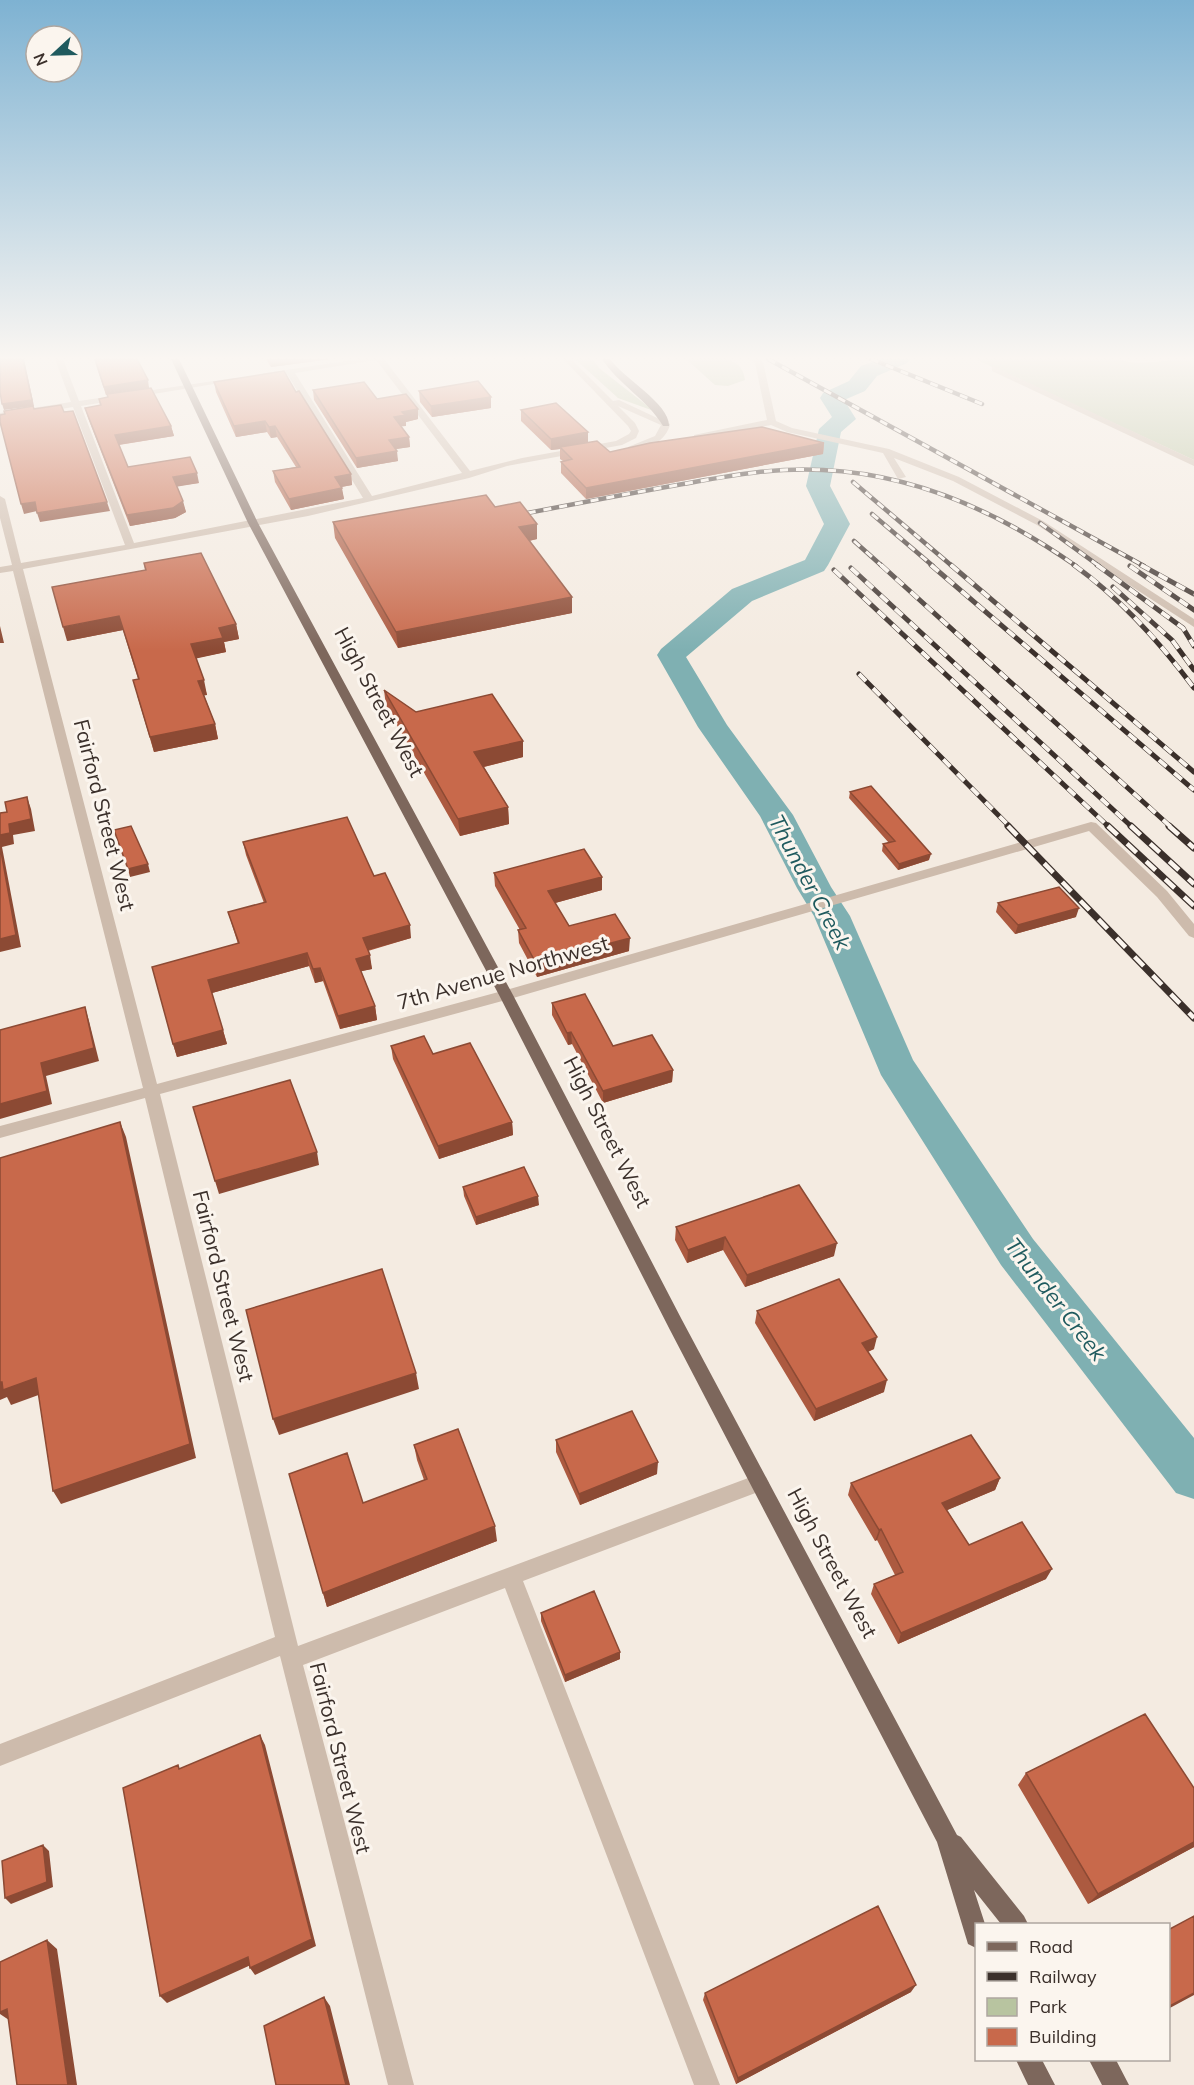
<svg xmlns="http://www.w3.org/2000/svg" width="1194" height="2085" font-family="Mulish,sans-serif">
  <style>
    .green { fill: #b8c4a0 }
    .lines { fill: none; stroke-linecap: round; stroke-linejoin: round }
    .river { fill: #7fb0b2; fill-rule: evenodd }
    .minor { fill: #cdbbac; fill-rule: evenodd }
    .major { fill: #7d675c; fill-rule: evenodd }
    .rail-far2-casing { stroke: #3b302b; stroke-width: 4.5 }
    .rail-far1-casing { stroke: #3b302b; stroke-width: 5 }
    .rail-casing { stroke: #3b302b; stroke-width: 7 }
    .rail-far2 { stroke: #fbf5ee; stroke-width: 3; stroke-dasharray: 8; stroke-linecap: butt }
    .rail-far1 { stroke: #fbf5ee; stroke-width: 4; stroke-dasharray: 10; stroke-linecap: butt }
    .rail { stroke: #fbf5ee; stroke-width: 4.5; stroke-dasharray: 13; stroke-linecap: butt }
    .wall { fill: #ac5a40 }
    .shaded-wall { fill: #8c4a34 }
    .building { fill: #c8694b; stroke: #8c4a34; stroke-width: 1.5 }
    .labels { text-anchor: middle; stroke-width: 6; stroke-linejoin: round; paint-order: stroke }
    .street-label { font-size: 21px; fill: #3b302b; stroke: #fbf5ee }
    .water-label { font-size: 22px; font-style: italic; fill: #1f5a5e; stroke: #fbf5ee }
  </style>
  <rect width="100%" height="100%" fill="#f4ebe1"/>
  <!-- green -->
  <path class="green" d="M575,359H593L599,368L654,411L618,398Z
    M686,359C707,359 742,351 745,380L728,386L715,385Z
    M975,359H1111L1137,363L1194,359V460Z"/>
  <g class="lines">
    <!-- river -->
    <path class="river" d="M882,359H911L907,363L877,376L865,391L844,400L856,419L841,432L830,486L850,524L828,565L824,571L752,601L686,657L727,725L793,815L831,887L850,916L913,1060L1033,1239L1194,1438V1499L1176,1493L1001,1265L881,1075L814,916L797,888L760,816L698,727L657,655L661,649L732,589L805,560L824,524L806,486L819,429L832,417L820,398L823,393L849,381L861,366Z"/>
    <!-- minor -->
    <path class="minor" d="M55,359H63L79,401L234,378L238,380L81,406L134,543L363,498L287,374L263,377V373H266L359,359H384L470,471L522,458L616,441L629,434L631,431L628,426L563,359H571L613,401L619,400L670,424C667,441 645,452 628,451V447L655,436L661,425L618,406L635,423L639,431L636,438L622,445L507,466L469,478L308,516L23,569L157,1084L506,990L1091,822L1096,823L1167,891L1194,924V938L1189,936L1157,897L1089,831L506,1000L160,1094L298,1646L759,1474L766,1477L769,1483L766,1489L523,1581L720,2085H694L505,1588L303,1665L414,2085H388L280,1656L0,1766V1744L275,1637L145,1098L0,1138V1126L143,1088L13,571L0,573V567L12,565L0,518V496L5,499L21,563L125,545L73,407L0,419V413L71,402ZM376,360L377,361L462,473L372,496L295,373Z
      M750,359H759L763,362L776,421L792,428L889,449L959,477L1043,521L1194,619V627L1037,525L953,481L894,458L906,477L898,479L883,453L787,432L771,425L694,439V435L767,420L755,363Z
      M995,367L1194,460V466L992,371V367Z"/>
    <!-- major -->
    <path class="major" d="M171,359H179L258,523L513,995L682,1320L957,1835L961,1837L1024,1916L1028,1924H1001L974,1890L985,1924H976V1948L968,1944L937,1842L670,1330L499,995L248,523Z
      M602,359H610C623,378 670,404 669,426H663C647,399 619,385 602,359Z
      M1016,2060H1042L1055,2085H1028Z
      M1089,2060H1116L1129,2085H1102Z"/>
    <!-- rail-far2 casing -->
    <g class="rail-far2-casing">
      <path id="rail-far2" d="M768,359L1144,566
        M871,359L982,404
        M853,482L952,566
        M872,514L933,566
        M512,516C569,505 626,494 683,484C729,476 776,467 823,470C915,474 1002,514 1076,566
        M1040,523L1099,566
        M854,541L882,566"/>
    </g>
    <!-- rail-far1 casing -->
    <g class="rail-far1-casing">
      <path id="rail-far1" d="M881,565L1171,827
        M931,565L1194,790
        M951,565L1194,772
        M1074,565C1121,599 1159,641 1194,688
        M1097,565L1183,628L1194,646
        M1141,565L1194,594
        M1130,566L1194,610
        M851,568L1132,827
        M834,570L1109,827
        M1113,587L1172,640L1194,670
        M859,674L1010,827"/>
    </g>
    <!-- rail casing -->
    <g class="rail-casing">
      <path id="rail" d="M1008,826L1194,1018
        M1108,826L1194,906
        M1131,826L1194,884
        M1169,826L1194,848"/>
    </g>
    <!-- rail-far2 -->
    <use href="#rail-far2" class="rail-far2"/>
    <!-- rail-far1 -->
    <use href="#rail-far1" class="rail-far1"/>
    <!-- rail -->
    <use href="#rail" class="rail"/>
  </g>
  <!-- wall -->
  <path class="wall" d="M94,359H137L149,388L171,426L174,436L119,445L128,467L199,483L177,486L186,512L175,518L130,526L88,418L85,408L100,406L99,399L108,397L107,394L106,395Z
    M266,359H331L271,367Z
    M214,382L296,392L351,474L352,485L341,487L344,499L291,510L275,482L273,471L296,467L277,437L271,438L267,432L236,437L216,392Z
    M313,390L377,399L418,409V419L406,422V426H401L409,437L410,447L395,449L398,461L357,468L314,400Z
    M419,391L491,408L432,417L420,402Z
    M521,410L588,432V442L610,452L824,443L823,454L586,499L561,473V462L563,461L560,459V449L551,450L521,421Z
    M495,507L537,539L529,541L572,613L398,648L335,538L333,522Z
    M144,563L236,624L239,639L224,642L226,652L196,658L207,695H204L215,724L218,739L154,752L137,695L138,679L123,630L67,641L145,570Z
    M384,690L416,712L523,741V757L484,767L508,807L509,824L460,836L386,706Z
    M850,792L929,860L898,870L882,851L883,844L889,843L849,798Z
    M243,842L374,876L411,938L368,951L372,969L361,971L375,1006L377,1020L340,1029L323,981L315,983L309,966L212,993L227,1044L177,1057L173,1044L238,944L228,912L264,903L246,855Z
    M494,873L602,877V890L555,903L569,926L629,951L537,977L519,943L518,930H520L495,886Z
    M998,903L1076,917L1015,934L996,912Z
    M552,1003L613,1046L673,1070L672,1082L603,1103L572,1044L568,1045L552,1015Z
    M391,1046L433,1054L512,1122L513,1135L439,1159L393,1059Z
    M463,1187L539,1205L476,1225L464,1196Z
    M676,1227L834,1256L745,1287L723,1250L687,1263L675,1240Z
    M757,1311L874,1349L868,1352L884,1392L814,1421L755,1323Z
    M556,1440L657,1474L580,1505L556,1452Z
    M414,1445L497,1541L327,1607L323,1593L363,1503L424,1480L417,1460Z
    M1000,1478L995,1490L947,1510L969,1545L1046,1579L898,1644L871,1594L874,1584L895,1575L877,1540L875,1541L848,1495L851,1483Z
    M541,1613L620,1652V1659L565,1682L541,1621Z
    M1026,1773L1194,1788V1847L1088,1904L1018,1785Z
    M911,1992L736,2084L703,2000L705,1993Z"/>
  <!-- shaded-wall -->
  <path class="shaded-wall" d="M24,359L34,406L4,410L2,404Z
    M270,359H331L271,367Z
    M148,380L149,388L106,395L104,387Z
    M491,397V408L432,417L431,406Z
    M418,409V419L406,422V426L395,427L394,417L402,412Z
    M265,421L267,432L236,437L234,426Z
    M171,426L174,436L117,445L115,435Z
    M275,426L277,437L271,438L269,427Z
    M588,432V444L560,447V449L551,450V439Z
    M409,437L410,447L390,450L389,440Z
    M824,443L823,454L586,499V488Z
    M397,451L398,461L357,468L356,458Z
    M197,473L199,483L175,487L173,477Z
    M351,474L352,485L336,488L335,477Z
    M342,488L344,499L291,510L289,499Z
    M183,501L186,512L175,518L130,526L127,515Z
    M35,502L37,511L24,514L21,504Z
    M107,502L110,511L40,522L37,513Z
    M537,524V539L519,543V527Z
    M572,597V613L398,648L396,632Z
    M119,616L123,630L67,641L63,627Z
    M236,624L239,639L224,642L226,652L194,659L191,644L219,628Z
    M0,626L4,643H0Z
    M204,680L207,695L201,696L198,681Z
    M215,724L218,739L154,752L150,737Z
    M523,741V757L475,769L474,752Z
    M27,797L31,809L35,831L13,835L14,844L2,847L21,947L0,952V835Z
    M508,807L509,824L460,836L458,819Z
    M931,854L929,860L898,870L899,864Z
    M148,864L150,872L130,877L128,869Z
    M602,877V890L548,905V891Z
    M1079,908L1076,917L1015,934L1018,925Z
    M410,925L411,938L365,951L363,938Z
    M630,938L629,951L537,977L536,963Z
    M307,953L309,966L212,993L208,980Z
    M370,955L372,969L358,972L356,959Z
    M320,968L323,981L315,983L313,969Z
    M375,1006L377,1020L340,1029L338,1016Z
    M85,1007L89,1021L99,1061L46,1076L52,1104L0,1119V1104Z
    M223,1030L227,1044L177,1057L173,1044Z
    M571,1032L572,1044L568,1045L567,1033Z
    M673,1070L672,1082L603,1103V1091Z
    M120,1122L126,1137L196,1458L61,1504L53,1491Z
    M512,1122L513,1135L439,1159L438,1146Z
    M317,1152L319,1165L219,1194L215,1181Z
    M538,1196L539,1205L476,1225V1217Z
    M725,1237L723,1250L687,1263L688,1250Z
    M837,1243L834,1256L745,1287L747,1275Z
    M877,1337L874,1349L859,1355L862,1343Z
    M416,1373L419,1389L279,1435L273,1419Z
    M36,1378L44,1393L11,1405L7,1397L0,1400V1382Z
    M887,1380L884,1392L814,1421L816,1409Z
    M658,1462L657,1474L580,1505L579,1494Z
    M1000,1478L995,1490L938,1514L942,1503Z
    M495,1526L497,1541L327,1607L323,1593Z
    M881,1529L877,1540L875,1541L879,1530Z
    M1052,1569L1046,1579L898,1644L901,1633Z
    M620,1652V1659L565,1682V1675Z
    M260,1735L265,1745L316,1946L255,1975L250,1968Z
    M1194,1842V1847L1088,1904L1098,1894Z
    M43,1845L49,1851L53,1887L11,1904L5,1898Z
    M47,1940L57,1949L77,2085H68Z
    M248,1957L253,1964L167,2003L160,1996Z
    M916,1985L911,1992L736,2084L738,2078Z
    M1194,1993V1995L1168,2009V2007Z
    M324,1997L330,2006L350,2085H346Z
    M7,2009L9,2020L0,2014V2012Z"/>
  <!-- building -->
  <path class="building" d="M0,359H23L32,400L2,404L0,392Z
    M95,359H137L148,380L104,387Z
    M284,371L296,392L299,391L351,474L335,477L342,488L289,499L273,471L300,467L275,426L269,427L265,421L234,426L214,382Z
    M478,381L491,397L431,406L419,391Z
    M364,382L377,399L406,394L418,409L402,412L405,415L394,417L409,437L389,440L397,451L356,458L313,390Z
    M151,388L171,426L115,435L128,467L190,457L197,473L173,477L183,501L173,508L127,515L85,408L101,405L99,399L108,397L107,394Z
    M556,403L588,432L551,439L521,410Z
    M61,405L64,412L73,411L107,502L37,513L35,502L21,504L0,422V415L5,414L4,411L33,406L34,409Z
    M762,427L824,443L586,488L561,462L572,459L560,447L597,441L610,452L650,443Z
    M486,495L495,507L520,502L537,524L519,527L572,597L396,632L333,522Z
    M201,553L236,624L219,628L223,638L191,644L204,680L198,681L215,724L150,737L133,680L139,679L119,616L63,627L52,587L146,570L144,563Z
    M384,690L416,712L492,694L523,741L474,752L508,807L458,819Z
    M871,786L931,854L899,864L883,844L895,841L850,792Z
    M27,797L31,819L9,824L10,833L0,835V813L7,812L5,802Z
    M347,817L374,876L385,873L410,925L363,938L370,955L356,959L375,1006L338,1016L320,968L313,969L307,953L208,980L223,1030L173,1044L152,967L239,943L228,912L266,902L243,842Z
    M131,826L148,864L128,869L114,830Z
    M0,846L16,935L0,939Z
    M584,849L602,877L548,891L569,926L615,914L630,938L536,963L518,930L526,928L494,873Z
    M1059,887L1079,908L1018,925L998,903Z
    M585,994L613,1046L652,1035L673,1070L603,1091L571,1032L567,1033L552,1003Z
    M85,1007L94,1048L41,1063L47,1091L0,1104V1030Z
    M424,1036L433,1054L470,1043L512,1122L438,1146L391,1046Z
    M290,1080L317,1152L215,1181L193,1107Z
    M120,1122L190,1444L53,1491L36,1378L3,1390L2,1382H0V1158Z
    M524,1167L538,1196L476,1217L463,1187Z
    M799,1185L837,1243L747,1275L725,1237L688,1250L676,1227Z
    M382,1269L416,1373L273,1419L246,1310Z
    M839,1279L877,1337L862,1343L887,1380L816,1409L757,1311Z
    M632,1411L658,1462L579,1494L556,1440Z
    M458,1429L495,1526L323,1593L289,1474L347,1453L363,1503L427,1479L414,1445Z
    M971,1435L1000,1478L942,1503L969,1545L1022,1522L1052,1569L901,1633L874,1584L903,1572L881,1529L879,1530L851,1483Z
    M594,1591L620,1652L565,1675L541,1613Z
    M1145,1714L1194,1788V1842L1098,1894L1026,1773Z
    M260,1735L312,1939L250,1968L248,1957L160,1996L123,1788L178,1765L179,1769Z
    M43,1845L47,1882L5,1898L2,1861Z
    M878,1906L916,1985L738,2078L705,1993Z
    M1194,1916V1993L1168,2007V1930Z
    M47,1940L68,2085H17L7,2009L0,2012V1962Z
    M324,1997L346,2085H276L264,2026Z"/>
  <!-- sky -->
  <linearGradient id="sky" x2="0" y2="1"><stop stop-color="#7eb2d2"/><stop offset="0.55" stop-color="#faf6f2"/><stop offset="1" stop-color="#faf6f2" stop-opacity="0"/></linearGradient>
  <rect width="1194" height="651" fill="url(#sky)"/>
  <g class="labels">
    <!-- street labels -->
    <g class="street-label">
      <text transform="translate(379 702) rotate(62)" y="7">High Street West</text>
      <text transform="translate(104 815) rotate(76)" y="7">Fairford Street West</text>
      <text transform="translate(503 973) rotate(-16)" y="7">7th Avenue Northwest</text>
      <text transform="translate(607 1132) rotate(63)" y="7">High Street West</text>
      <text transform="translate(223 1286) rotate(76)" y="7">Fairford Street West</text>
      <text transform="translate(832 1563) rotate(62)" y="7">High Street West</text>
      <text transform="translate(340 1758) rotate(76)" y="7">Fairford Street West</text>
    </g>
    <!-- water labels -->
    <g class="water-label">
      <text transform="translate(810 882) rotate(62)" y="8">Thunder Creek</text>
      <text transform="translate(1056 1299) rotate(52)" y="8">Thunder Creek</text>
    </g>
  </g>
  <!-- legend -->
  <rect x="975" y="1923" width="195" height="138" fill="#fbf5ee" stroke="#aea6a0" stroke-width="1.5"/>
  <rect x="987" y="1942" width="30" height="9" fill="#7d675c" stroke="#aea6a0" stroke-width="1.5"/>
  <text x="1029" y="1953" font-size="18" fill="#3b302b">Road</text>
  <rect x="987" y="1972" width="30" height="9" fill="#3b302b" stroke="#aea6a0" stroke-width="1.5"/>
  <text x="1029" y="1983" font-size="18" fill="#3b302b">Railway</text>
  <rect x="987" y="1998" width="30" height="18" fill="#b8c4a0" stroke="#aea6a0" stroke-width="1.5"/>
  <text x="1029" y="2013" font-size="18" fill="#3b302b">Park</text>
  <rect x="987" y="2028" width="30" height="18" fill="#c8694b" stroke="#aea6a0" stroke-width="1.5"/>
  <text x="1029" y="2043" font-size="18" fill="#3b302b">Building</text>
  <!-- north arrow -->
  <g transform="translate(54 54) rotate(248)"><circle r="28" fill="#fbf5ee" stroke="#aea6a0" stroke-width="1.5"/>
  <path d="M0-4.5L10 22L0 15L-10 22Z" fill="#1f5a5e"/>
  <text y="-9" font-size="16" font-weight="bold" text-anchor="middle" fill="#3b302b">N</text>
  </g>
</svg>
